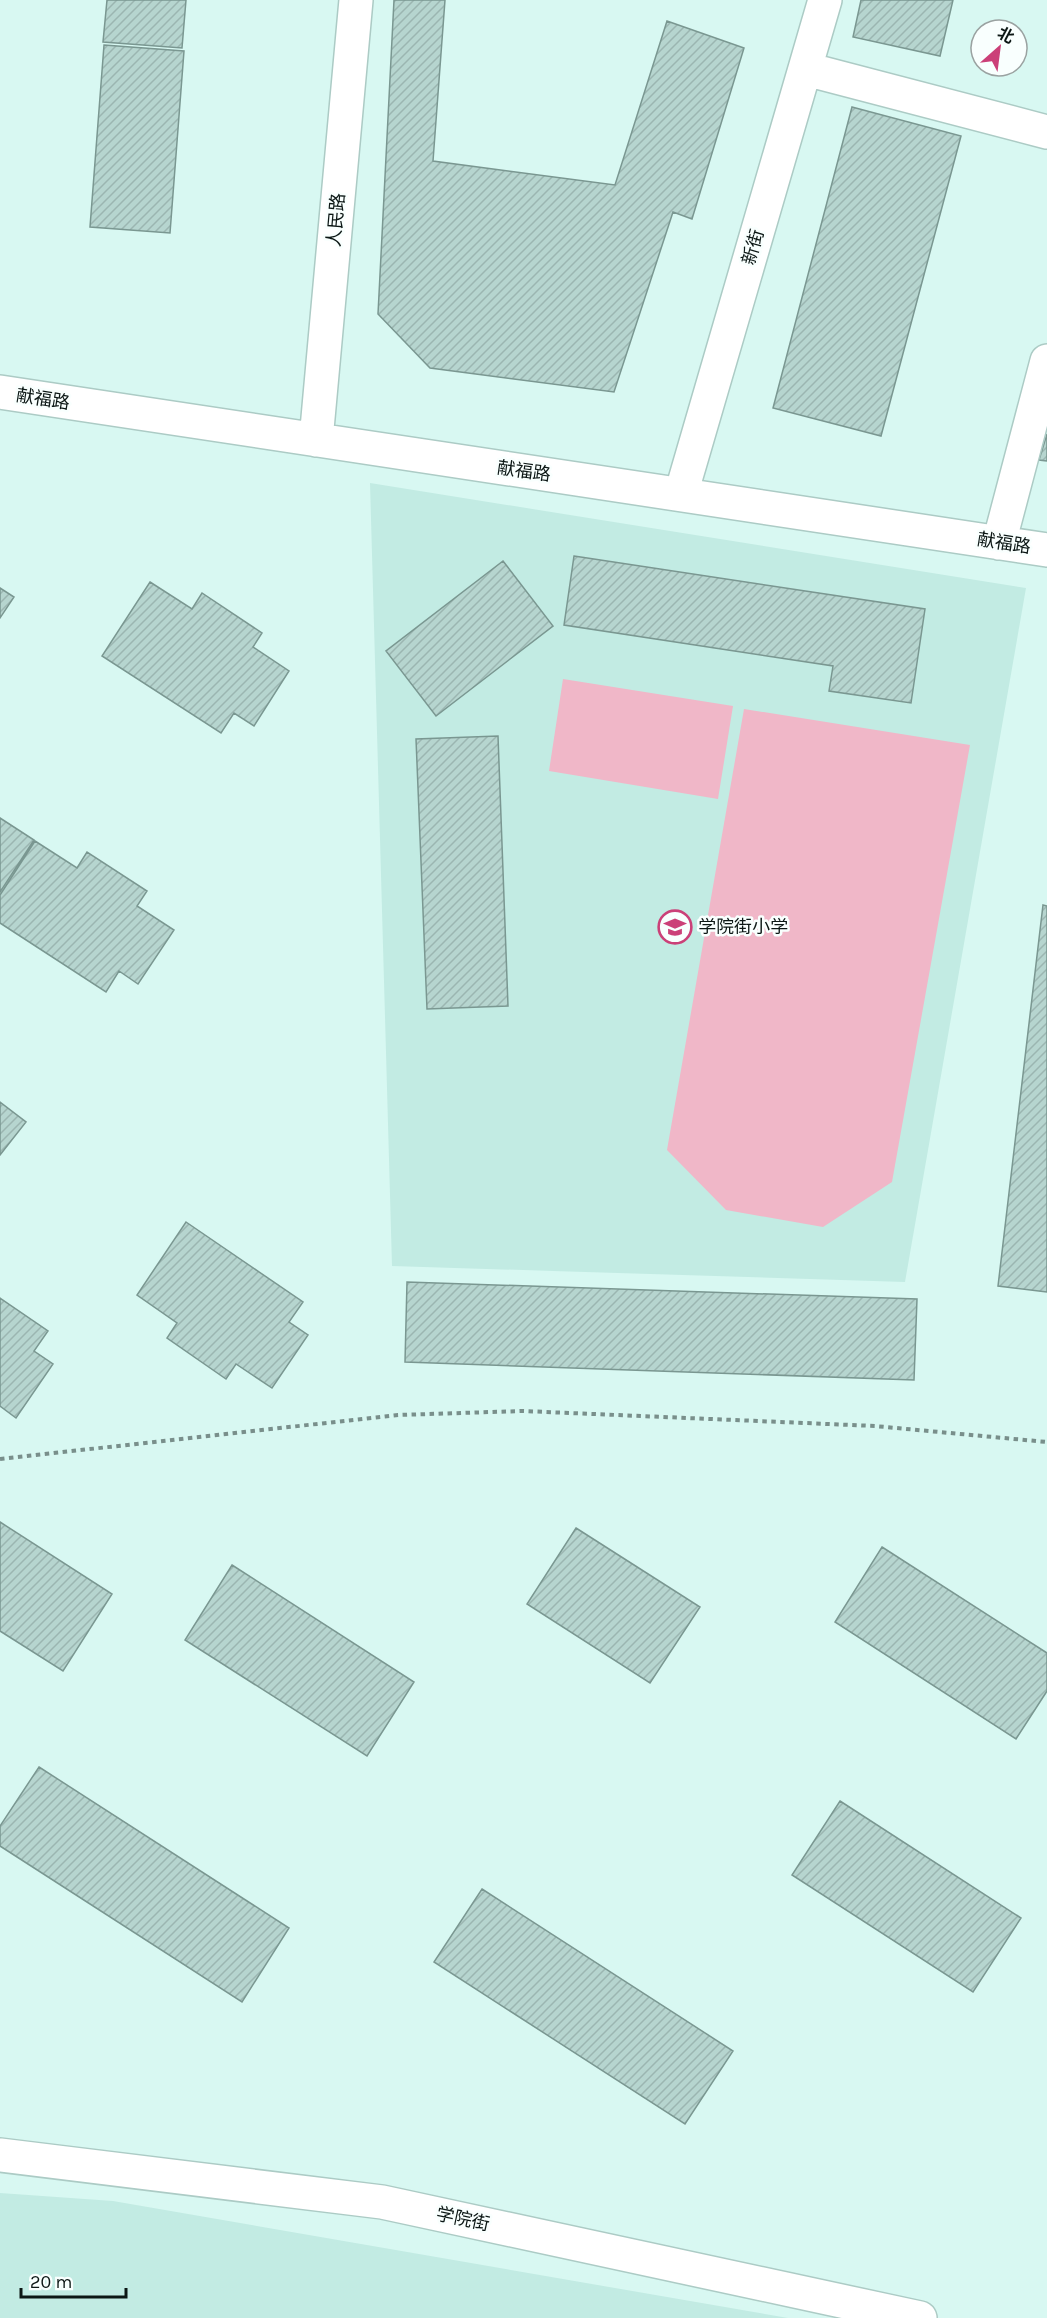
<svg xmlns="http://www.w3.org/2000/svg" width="1047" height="2318" font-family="Karla,'Noto Sans SC',sans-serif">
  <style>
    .built { fill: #c2ebe3 }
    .green { fill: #f0b7c8 }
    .building { fill: url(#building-hatch); stroke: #7a9791; stroke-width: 1.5 }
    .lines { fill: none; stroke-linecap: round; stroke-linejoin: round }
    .minor-casing { stroke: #accbc5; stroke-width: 36 }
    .path { stroke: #798f8b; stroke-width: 4; stroke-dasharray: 4.5 4.5; stroke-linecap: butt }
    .minor { stroke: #fff; stroke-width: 33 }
    .labels { text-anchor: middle; stroke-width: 5; stroke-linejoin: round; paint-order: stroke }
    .street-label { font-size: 18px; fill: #0c1715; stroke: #f9fffe }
    .poi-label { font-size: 18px; fill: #0c1715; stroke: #f9fffe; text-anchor: start }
  </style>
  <defs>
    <pattern id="building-hatch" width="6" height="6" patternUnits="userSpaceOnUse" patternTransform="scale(1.5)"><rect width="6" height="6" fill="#b6d5cf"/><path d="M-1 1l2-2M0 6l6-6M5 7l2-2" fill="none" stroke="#9bb6b1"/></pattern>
  </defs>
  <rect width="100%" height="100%" fill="#d8f8f2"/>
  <!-- built -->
  <path class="built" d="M370,483L1026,588L905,1282L392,1266Z
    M0,2193L113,2201L788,2318H0Z"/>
  <!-- green -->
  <path class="green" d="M563,679L733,706L718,799L549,771Z
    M744,709L970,745L892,1182L823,1227L726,1210L667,1150Z"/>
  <!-- building -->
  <path class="building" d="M107,0H186L182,48L103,42Z
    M394,0H445L433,161L615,185L667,21L744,48L692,219L673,212L614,392L430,368L378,314Z
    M861,0H953L940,56L853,37Z
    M104,45L184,51L170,233L90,227Z
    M852,107L961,136L881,436L773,408Z
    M1047,434V461L1039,460Z
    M574,556L925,609L911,703L829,691L833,666L564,625Z
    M503,561L553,626L436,716L386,651Z
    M150,582L192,609L202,593L262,633L253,647L289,671L254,726L234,713L221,733L102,656Z
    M0,588L14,597L0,618Z
    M498,736L508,1006L427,1009L416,739Z
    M0,818L34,840L0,892Z
    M35,841L77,868L87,852L147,891L137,906L174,930L138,984L119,971L106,992L0,923V895Z
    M1043,905L1047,906V1292L998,1286Z
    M0,1102L26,1122L0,1155Z
    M186,1222L303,1302L289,1322L308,1335L272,1388L236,1364L226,1379L167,1338L177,1323L137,1295Z
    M407,1282L917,1299L914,1380L405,1362Z
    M0,1298L48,1331L34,1351L53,1364L16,1418L0,1406Z
    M0,1522L112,1594L63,1671L0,1631Z
    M576,1528L700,1607L650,1683L527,1604Z
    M882,1547L1047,1653V1691L1016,1739L835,1622Z
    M232,1565L414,1682L367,1756L185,1640Z
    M39,1767L289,1928L242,2002L0,1846V1826Z
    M840,1801L1021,1918L973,1992L792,1875Z
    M482,1889L733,2051L685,2124L434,1962Z"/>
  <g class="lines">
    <!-- minor casing -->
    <g class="minor-casing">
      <path id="minor" d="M806,69L1047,132
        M0,392L1047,550
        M316,440L356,0
        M681,494L825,0
        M999,543L1047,361
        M0,2155L382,2202L920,2318"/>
    </g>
    <!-- path -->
    <path class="path" d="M0,1459L398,1415L523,1411L875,1426L1047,1442"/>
    <!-- minor -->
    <use href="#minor" class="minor"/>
  </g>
  <!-- icons -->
  <defs>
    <g id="school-ring" transform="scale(1.725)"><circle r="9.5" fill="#f9fffe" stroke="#cb4078" stroke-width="1.5"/><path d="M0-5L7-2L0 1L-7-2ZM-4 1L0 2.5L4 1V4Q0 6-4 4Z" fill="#cb4078"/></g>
  </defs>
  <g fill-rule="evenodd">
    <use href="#school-ring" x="675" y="927"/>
  </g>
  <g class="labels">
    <!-- street labels -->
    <g class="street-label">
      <text transform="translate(336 220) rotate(-85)" y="6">人民路</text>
      <text transform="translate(753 247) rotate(-74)" y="6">新街</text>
      <text transform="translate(43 399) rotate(9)" y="6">献福路</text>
      <text transform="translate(524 471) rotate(8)" y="6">献福路</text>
      <text transform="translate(1004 543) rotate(9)" y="6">献福路</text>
      <text transform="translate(463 2219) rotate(12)" y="6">学院街</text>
    </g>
    <!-- poi labels -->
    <g class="poi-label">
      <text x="698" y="933">学院街小学</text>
    </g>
  </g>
  <!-- north arrow -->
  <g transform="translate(999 48) rotate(28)"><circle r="28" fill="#f9fffe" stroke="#9aa2a1" stroke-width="1.5"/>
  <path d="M0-4.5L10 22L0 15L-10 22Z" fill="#cb4078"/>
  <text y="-9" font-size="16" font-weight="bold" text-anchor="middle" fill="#0c1715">北</text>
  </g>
  <!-- scale -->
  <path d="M21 2288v9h105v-9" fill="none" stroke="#0c1715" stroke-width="3"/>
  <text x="30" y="2288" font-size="18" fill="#0c1715" stroke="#f9fffe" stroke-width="4.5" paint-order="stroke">20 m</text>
</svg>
